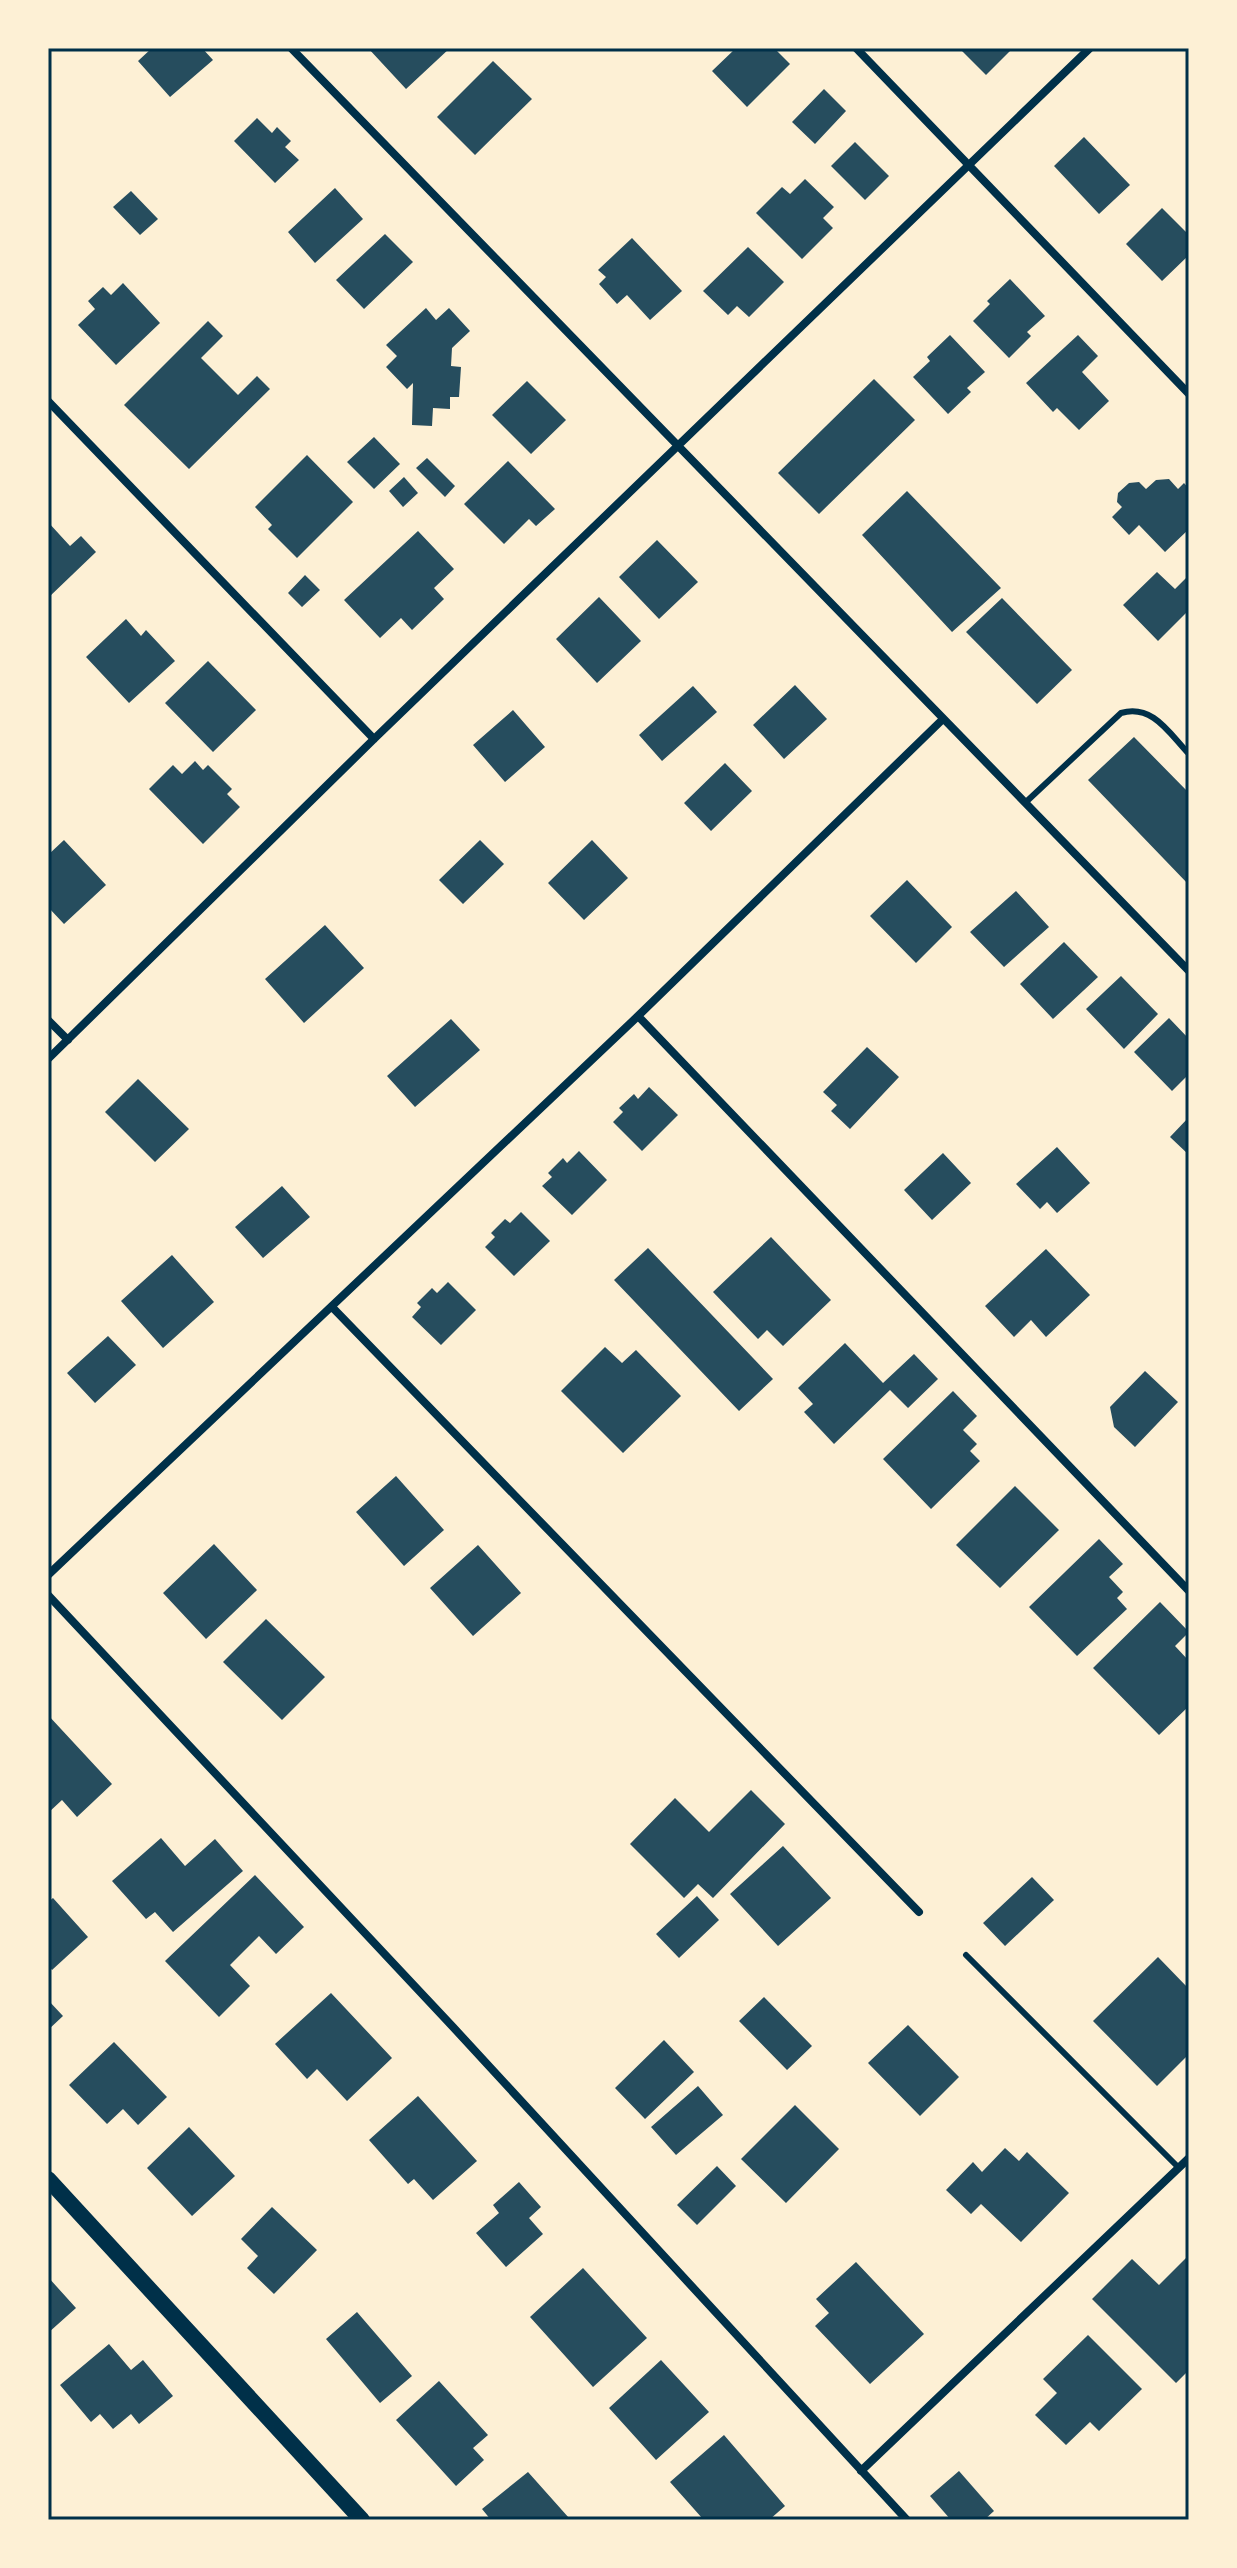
<svg xmlns="http://www.w3.org/2000/svg" width="1237" height="2568" font-family="'Exo 2',sans-serif">
  <style>
    .building { fill: #264d5e }
    .lines { fill: none; stroke-linecap: round; stroke-linejoin: round }
    .service { stroke: #003049; stroke-width: 6 }
    .minor { stroke: #003049; stroke-width: 8 }
    .secondary { stroke: #003049; stroke-width: 16 }
    .neatline { fill: none; stroke: #003049; stroke-width: 3 }
  </style>
  <rect width="100%" height="100%" fill="#fdf0d5"/>
  <!-- building -->
  <path class="building" d="M152,48H202L213,60L170,97L138,61Z
    M368,48H450L406,89Z
    M736,48H774L790,64L747,107L712,71Z
    M959,48H1013L986,75Z
    M493,61L532,99L475,155L437,117Z
    M824,89L846,111L815,144L792,122Z
    M257,118L272,133L277,127L291,141L285,147L299,160L275,183L234,141Z
    M1084,137L1130,185L1099,214L1054,166Z
    M855,142L889,176L865,200L831,166Z
    M805,179L834,207L823,218L833,228L802,259L756,213L782,187L790,194Z
    M335,188L363,219L315,263L288,232Z
    M131,191L158,219L140,235L113,207Z
    M1162,208L1189,235V255L1162,281L1126,244Z
    M385,234L413,262L364,309L336,280Z
    M632,238L682,291L650,320L627,295L617,304L599,284L606,277L598,270Z
    M748,247L784,282L749,317L737,306L728,315L703,291Z
    M1010,279L1045,316L1027,332L1031,336L1009,358L973,321L990,304L987,301Z
    M123,283L160,323L116,365L78,325L95,309L88,301L103,287L111,295Z
    M426,308L436,320L449,308L470,331L452,348L451,366L461,367L459,397H450V409L433,408L432,426L412,425L413,383L407,389L386,367L397,356L386,345Z
    M208,321L223,336L201,358L238,395L257,376L270,389L189,469L124,405Z
    M950,335L985,372L967,388L971,392L948,414L913,377L930,361L927,357Z
    M1078,335L1098,356L1082,372L1109,401L1079,430L1057,408L1053,412L1026,383Z
    M874,379L915,420L819,514L778,473Z
    M527,381L566,420L531,454L492,415Z
    M374,437L400,464L374,489L347,462Z
    M307,455L353,502L297,558L268,529L272,525L255,507Z
    M427,458L455,486L445,497L416,468Z
    M508,461L555,509L536,526L529,519L504,544L464,504Z
    M404,477L418,493L403,507L389,491Z
    M1169,479L1178,489L1184,483L1189,489V529L1165,552L1139,525L1129,535L1112,517L1122,507L1117,502L1118,493L1129,483L1139,482L1146,489L1156,480Z
    M907,491L1001,588L952,632L862,535Z
    M48,522L70,546L81,536L96,552L48,598Z
    M418,531L454,569L434,588L444,599L412,630L401,618L380,638L344,600Z
    M657,540L698,582L659,619L619,577Z
    M1157,572L1175,589L1189,575V610L1158,641L1123,605Z
    M305,575L320,590L302,607L288,593Z
    M599,597L641,641L597,683L556,639Z
    M1002,598L1072,670L1037,704L966,632Z
    M126,619L141,636L146,630L175,661L129,703L86,657Z
    M208,661L256,710L213,752L165,703Z
    M795,685L827,719L784,759L753,725Z
    M693,686L717,712L662,761L639,735Z
    M513,710L545,747L505,782L473,745Z
    M1134,737L1189,793V885L1088,780Z
    M195,761L203,770L208,765L232,789L227,794L240,807L203,844L149,789L173,765L182,774Z
    M725,763L752,791L711,831L684,803Z
    M64,840L106,885L64,924L48,907V855Z
    M480,840L504,864L463,904L439,880Z
    M592,840L628,878L584,920L548,883Z
    M907,880L952,927L916,963L870,916Z
    M1016,891L1049,927L1004,967L970,932Z
    M325,925L364,968L304,1023L265,979Z
    M1064,942L1098,977L1053,1019L1020,984Z
    M1121,976L1158,1014L1124,1049L1086,1009Z
    M1169,1018L1189,1039V1074L1172,1091L1134,1052Z
    M451,1019L480,1050L415,1107L387,1076Z
    M867,1047L899,1077L850,1129L831,1111L837,1105L823,1092Z
    M138,1079L189,1129L155,1162L105,1112Z
    M649,1087L678,1115L642,1151L613,1122L623,1112L619,1108L634,1094L638,1099Z
    M1189,1117V1155L1170,1137Z
    M1057,1147L1090,1183L1057,1213L1047,1202L1040,1209L1016,1184Z
    M579,1151L607,1180L572,1215L542,1186L552,1177L548,1173L563,1158L567,1163Z
    M943,1153L971,1183L932,1220L904,1190Z
    M282,1186L310,1217L263,1258L235,1227Z
    M521,1212L550,1241L514,1276L485,1247L495,1237L491,1233L505,1219L510,1223Z
    M771,1237L831,1300L783,1346L767,1330L758,1339L713,1292Z
    M648,1248L773,1379L739,1411L614,1280Z
    M1046,1249L1090,1295L1046,1337L1031,1320L1014,1337L985,1306Z
    M172,1255L214,1302L163,1348L121,1301Z
    M448,1282L476,1310L441,1345L412,1317L421,1307L417,1303L432,1288L437,1293Z
    M108,1336L136,1365L95,1403L67,1373Z
    M845,1343L883,1383L914,1354L938,1379L908,1408L890,1390L834,1444L804,1412L813,1404L798,1388Z
    M605,1347L622,1363L636,1350L681,1396L623,1453L561,1391Z
    M1145,1371L1178,1402L1135,1447L1114,1427L1110,1407Z
    M953,1391L977,1416L963,1430L977,1444L970,1451L980,1461L931,1509L883,1459Z
    M396,1476L444,1530L404,1566L356,1512Z
    M1015,1486L1059,1530L1000,1588L956,1545Z
    M1099,1539L1123,1564L1109,1577L1123,1592L1117,1598L1127,1609L1077,1656L1029,1607Z
    M214,1544L257,1590L206,1639L163,1593Z
    M478,1545L521,1593L473,1636L430,1588Z
    M1160,1602L1189,1632L1175,1646L1189,1661V1706L1159,1735L1093,1668Z
    M266,1619L325,1677L282,1720L223,1662Z
    M48,1715L112,1784L77,1817L62,1800L48,1813Z
    M751,1790L785,1824L713,1898L698,1884L684,1898L630,1844L675,1798L709,1832Z
    M161,1838L185,1866L215,1839L243,1871L173,1932L155,1912L146,1919L112,1881Z
    M783,1846L831,1898L778,1946L730,1894Z
    M255,1875L304,1927L276,1954L259,1936L230,1965L250,1986L219,2017L165,1961Z
    M1032,1877L1054,1900L1005,1946L983,1923Z
    M697,1896L719,1920L679,1958L656,1934Z
    M53,1898L88,1937L52,1970L48,1965V1902Z
    M1158,1957L1189,1989V2054L1157,2086L1093,2021Z
    M331,1993L392,2058L347,2101L317,2069L307,2079L275,2044Z
    M764,1997L812,2046L787,2070L739,2021Z
    M48,2000L63,2016L48,2030Z
    M908,2025L959,2077L920,2116L868,2063Z
    M664,2040L694,2072L645,2119L615,2088Z
    M114,2042L167,2097L138,2125L123,2109L107,2124L69,2085Z
    M698,2086L723,2115L676,2155L651,2127Z
    M418,2096L477,2161L433,2200L414,2179L408,2184L369,2140Z
    M795,2105L839,2149L786,2203L741,2159Z
    M189,2127L235,2176L192,2216L147,2168Z
    M1005,2148L1019,2161L1027,2152L1069,2193L1021,2242L981,2204L971,2214L946,2190L973,2162L982,2172Z
    M717,2166L736,2186L697,2225L677,2205Z
    M519,2182L541,2207L529,2218L543,2234L506,2267L476,2233L499,2213L493,2205Z
    M272,2207L317,2250L274,2294L247,2268L258,2256L241,2239Z
    M1189,2255V2370L1176,2383L1092,2299L1132,2259L1159,2285Z
    M856,2262L924,2334L870,2384L815,2326L829,2313L816,2299Z
    M583,2268L647,2338L593,2387L530,2317Z
    M48,2277L76,2308L48,2333Z
    M357,2312L412,2376L380,2403L326,2339Z
    M1088,2335L1142,2389L1099,2431L1090,2422L1066,2445L1035,2415L1057,2393L1043,2379Z
    M109,2344L131,2370L143,2360L173,2396L139,2424L131,2414L113,2429L100,2414L91,2422L60,2385Z
    M661,2360L709,2412L656,2460L609,2408Z
    M439,2381L488,2435L473,2448L484,2460L456,2486L396,2420Z
    M724,2435L785,2506L769,2520H700L702,2518L670,2482Z
    M959,2471L994,2511L984,2520H951L930,2496Z
    M528,2472L569,2518L491,2520L482,2509Z"/>
  <g class="lines">
    <!-- service -->
    <path class="service" d="M1026,802L1121,713C1153,704 1169,733 1189,754
      M966,1955L1179,2168"/>
    <!-- minor -->
    <path class="minor" d="M291,48L1189,971
      M856,48L1189,394
      M48,401L374,739
      M638,1016L1189,1591
      M48,1020L68,1040
      M48,1059L374,739L1090,48
      M333,1308L919,1912
      M48,1575L638,1016L943,719
      M48,1595L453,2027L907,2520
      M861,2471L1189,2158"/>
    <!-- secondary -->
    <path class="secondary" d="M48,2179L362,2520"/>
  </g>
  <!-- border -->
  <rect width="1237" height="2568" fill="none" stroke="#fdf0d5" stroke-width="100"/>
  <rect x="50" y="50" width="1137" height="2468" class="neatline"/>
</svg>
